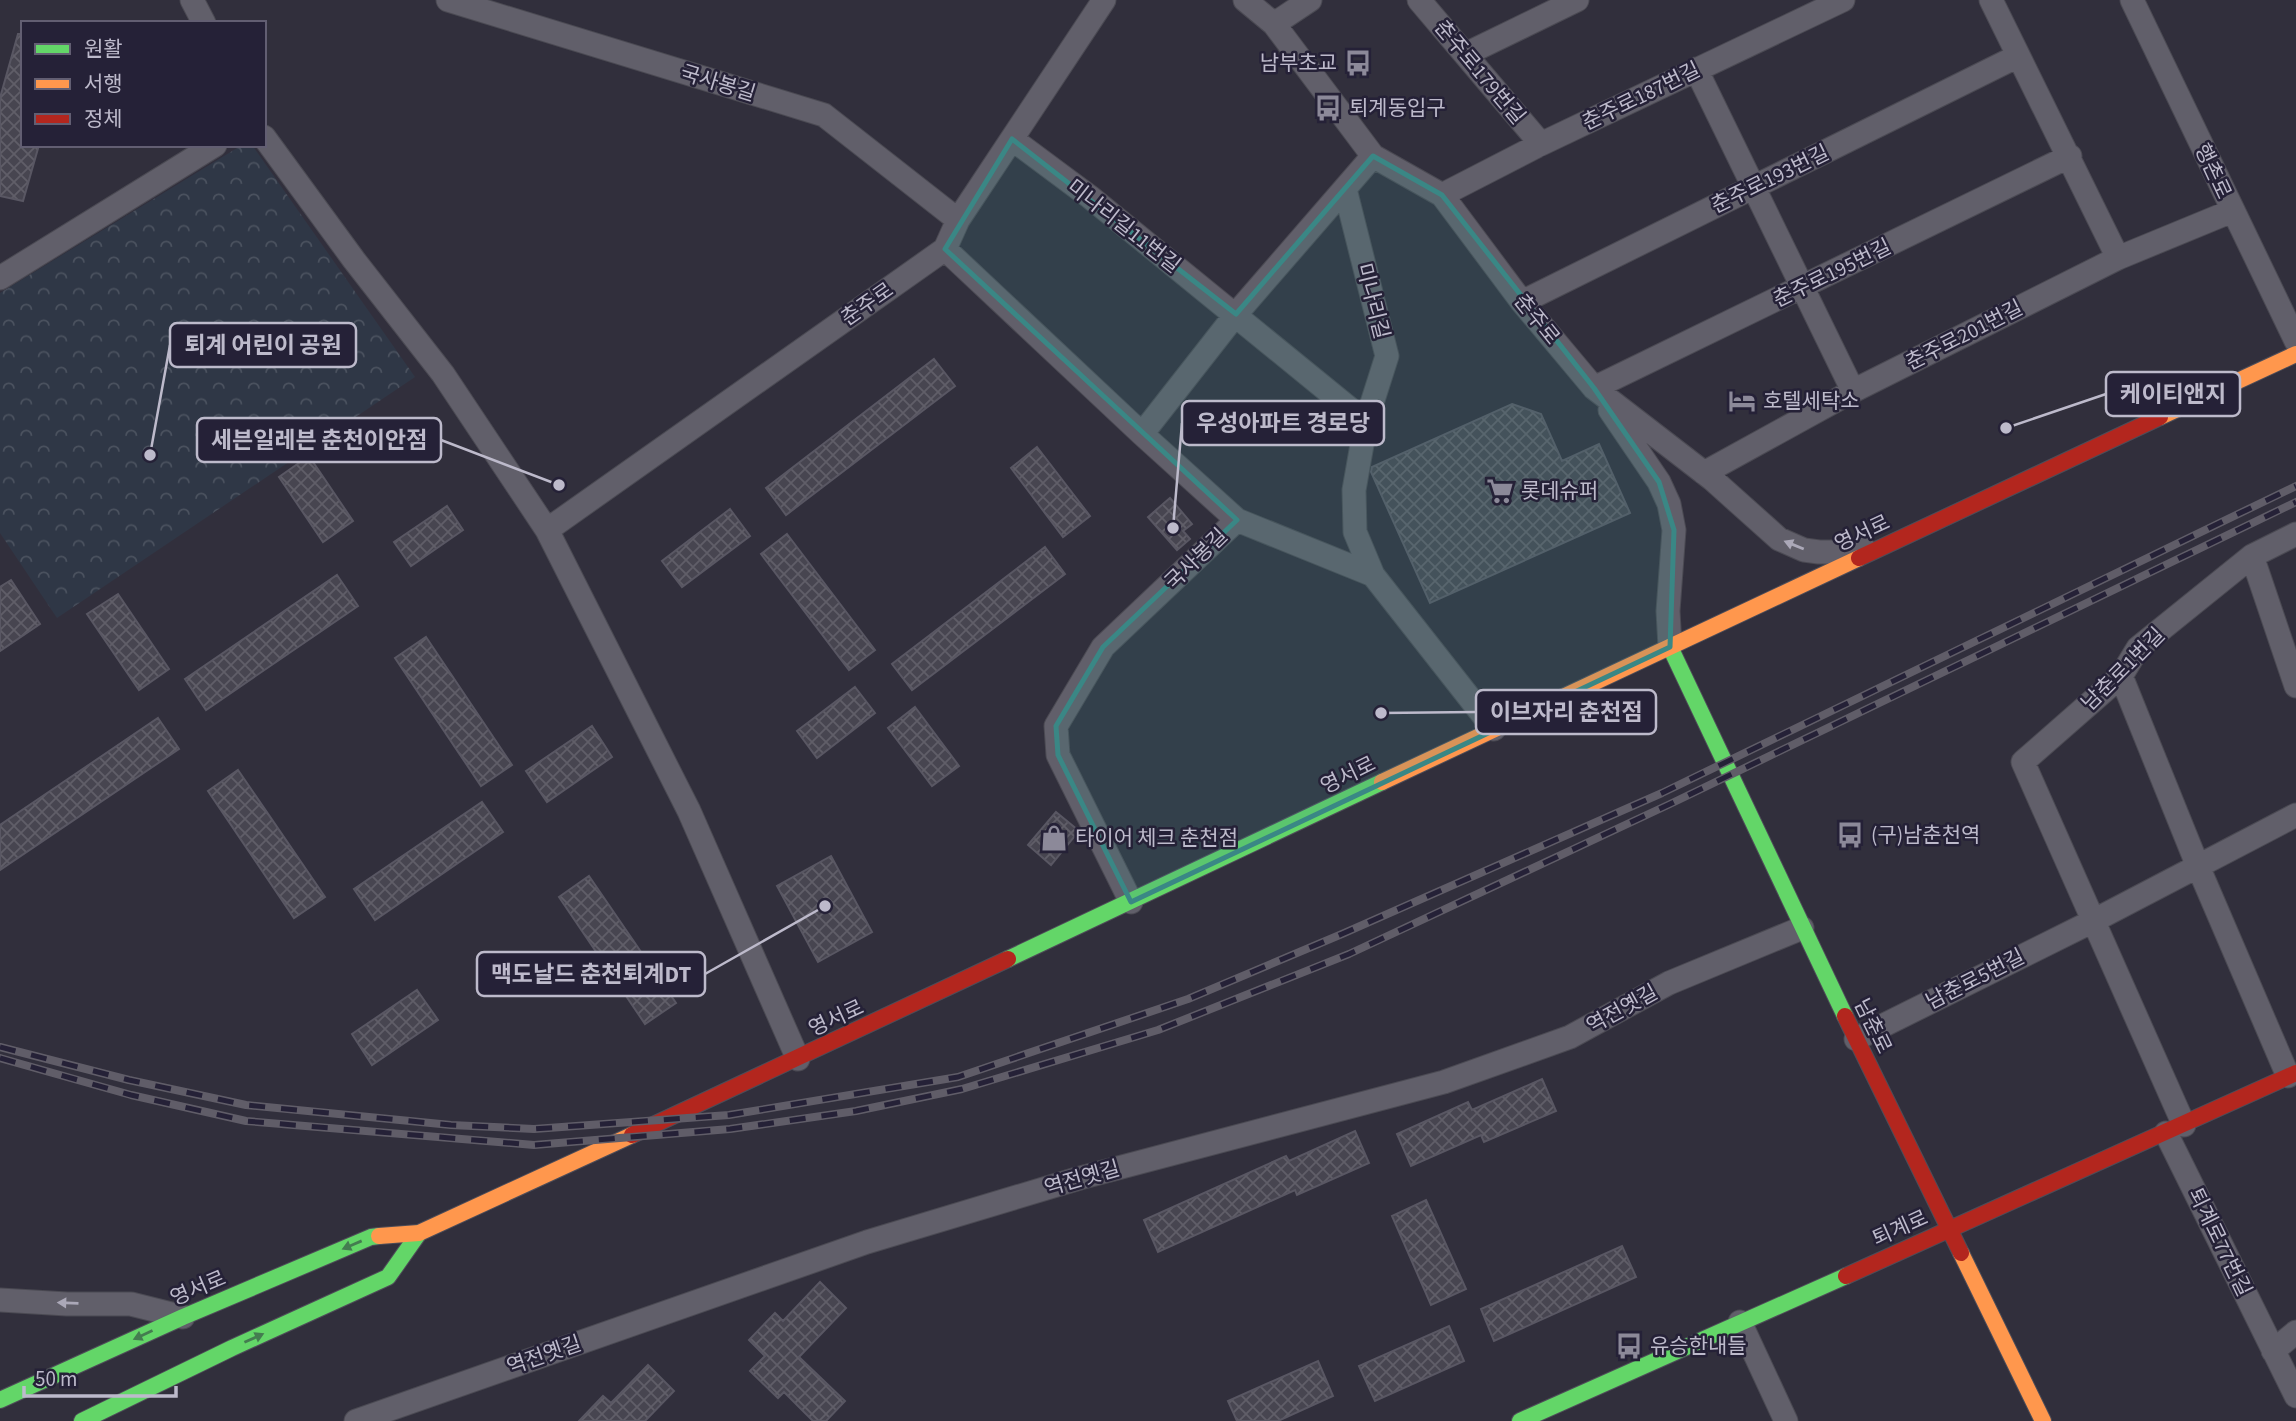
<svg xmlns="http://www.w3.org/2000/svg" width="2296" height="1421" font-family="'Source Sans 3','Noto Sans KR',sans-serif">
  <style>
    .forest { fill: url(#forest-crowns) }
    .building { fill: url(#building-cross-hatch); stroke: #595763; stroke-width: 2 }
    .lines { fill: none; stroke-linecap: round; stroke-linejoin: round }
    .street-casing { stroke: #4b4a53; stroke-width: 25 }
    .fast-casing { stroke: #4e4d58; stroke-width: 18 }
    .slow-casing { stroke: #4e4d58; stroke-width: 18 }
    .jam-casing { stroke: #4e4d58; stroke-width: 18 }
    .street { stroke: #615f6a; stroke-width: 23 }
    .fast { stroke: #63d668; stroke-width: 16 }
    .slow { stroke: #ff974d; stroke-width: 16 }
    .jam { stroke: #b3261e; stroke-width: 16 }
    .rail-casing { stroke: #605d68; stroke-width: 8 }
    .rail { stroke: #252137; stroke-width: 5; stroke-dasharray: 16; stroke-linecap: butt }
    .oneway { fill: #aba8b8 }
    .oneway2 { fill: #447c50 }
    .marked { fill: #3a8785; fill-opacity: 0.2; stroke: #3a8785; stroke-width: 5; stroke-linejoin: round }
    .labels { text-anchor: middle; stroke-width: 5; stroke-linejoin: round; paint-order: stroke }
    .poi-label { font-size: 21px; fill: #bdbacb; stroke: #252137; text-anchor: start }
    .street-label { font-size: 21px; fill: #bdbacb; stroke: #252137 }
    .leader { fill: none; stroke: #bdbacb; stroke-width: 2.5 }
    .callout-dot { fill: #bdbacb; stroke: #252137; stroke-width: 2.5 }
    .callout { fill: #252137; stroke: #bdbacb; stroke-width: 2.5 }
    .callout-label { font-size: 23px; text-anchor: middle; font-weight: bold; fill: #bdbacb }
  </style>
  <defs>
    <pattern id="forest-crowns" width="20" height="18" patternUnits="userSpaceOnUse" patternTransform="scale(1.75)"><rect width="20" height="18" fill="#2f3746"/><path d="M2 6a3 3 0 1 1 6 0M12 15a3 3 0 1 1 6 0" fill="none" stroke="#4b525f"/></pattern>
    <pattern id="building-cross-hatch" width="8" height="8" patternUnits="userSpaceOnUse" patternTransform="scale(1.75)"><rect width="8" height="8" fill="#474550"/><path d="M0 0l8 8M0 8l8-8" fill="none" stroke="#605e68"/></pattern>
  </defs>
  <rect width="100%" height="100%" fill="#312f3c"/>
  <!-- forest -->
  <path class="forest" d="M242,145H252L415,377L57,618L0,533V293Z"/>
  <!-- building -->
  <path class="building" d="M18,34H23V145H39L23,201L0,196V98Z
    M934,359L955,386L786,515L766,488Z
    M1512,404L1541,414L1562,461L1599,444L1630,513L1430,603L1371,472L1372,467Z
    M1037,447L1090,516L1063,537L1011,468Z
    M309,456L353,521L323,542L279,477Z
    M1170,498L1192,524L1183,531L1190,539L1177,550L1148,517Z
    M447,506L463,530L411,566L394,542Z
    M730,509L750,536L682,587L662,561Z
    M787,534L875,650L849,670L761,554Z
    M1045,547L1065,574L912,690L892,664Z
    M337,575L358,606L206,710L185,679Z
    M11,580L40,624L0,651V587Z
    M118,594L169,669L139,690L87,614Z
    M426,637L512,765L481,786L395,658Z
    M855,687L875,713L817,758L797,731Z
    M915,707L959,766L932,786L888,728Z
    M158,718L179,749L0,870V825Z
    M592,726L612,757L547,802L526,771Z
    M238,770L325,897L294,918L208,791Z
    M482,802L503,832L375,920L354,889Z
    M1056,812L1079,831L1051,865L1028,845Z
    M831,856L872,932L818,962L777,886Z
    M589,876L676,1003L645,1024L559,897Z
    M417,990L438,1020L372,1065L352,1034Z
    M1542,1079L1556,1111L1484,1142L1481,1135L1411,1166L1397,1134L1468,1102L1472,1110Z
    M1355,1131L1369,1163L1297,1195L1295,1190L1158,1252L1144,1220L1286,1156L1289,1161Z
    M1426,1200L1466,1289L1431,1305L1392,1216Z
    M1622,1246L1636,1277L1494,1341L1481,1309Z
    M820,1282L846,1308L799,1357L845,1401L826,1421H813L784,1392L778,1398L750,1371L765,1356L749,1340L775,1313L783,1321Z
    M1449,1326L1464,1361L1375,1401L1359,1366Z
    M1318,1361L1333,1396L1278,1421H1237L1228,1401Z
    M648,1365L674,1391L645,1421H579L603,1396L611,1403Z"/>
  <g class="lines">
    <!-- street casing -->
    <g class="street-casing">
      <path id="street" d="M192,0L204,23
        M448,0L824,115L958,220
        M1245,0L1274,24L1373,156L1442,195L1522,302L1594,388L1712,479L1779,539L1804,550L1819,552H1842L1864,549
        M1419,0L1541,144
        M1991,0L2118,258
        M2132,0L2296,341
        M1274,24L1310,0
        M1466,54L1577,0
        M1696,69L1853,391
        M264,137L354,260L443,374L547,530L689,811L798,1059
        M1012,139L1090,197L1366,422
        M1345,189L1387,356L1366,422L1354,490L1355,532L1373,575
        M1442,195L1541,144L1843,0
        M945,249L1142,434L1237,520L1373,575L1494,729
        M0,278L215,145
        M1522,302L2018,56
        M1594,388L2070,156
        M1610,410L1659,482L1669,504L1674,530L1668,611L1670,647
        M1142,434L1236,314L1373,156
        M1704,473L1853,391L2118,258L2232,211
        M547,530L945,249L958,220L1104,0
        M2252,556L2296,686
        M2121,676L2197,864L2288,1076
        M1131,902L1058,755L1056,726L1103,647L1237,520
        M1856,1039L2095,920L2296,815
        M2184,1125L2023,762L2121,676L2138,648L2252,556L2296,534
        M2166,1133L2296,1396
        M0,1300L67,1304H131L183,1317
        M1740,1322L1786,1421
        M2273,1351L2296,1332
        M356,1421L867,1242L1080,1178L1444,1082L1570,1037L1669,983L1802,928"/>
    </g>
    <!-- fast casing -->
    <g class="fast-casing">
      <path id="fast" d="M1670,647L1845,1016
        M1008,959L1382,782
        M0,1400L183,1317L371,1237L379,1236
        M82,1421L232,1348L388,1277L419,1233
        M1520,1421L1846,1276"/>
    </g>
    <!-- slow casing -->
    <g class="slow-casing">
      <path id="slow" d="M2160,417L2296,354
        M1382,782L1859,558
        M379,1236L419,1233L632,1135
        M1961,1253L2043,1421"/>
    </g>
    <!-- jam casing -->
    <g class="jam-casing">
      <path id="jam" d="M1859,558L2160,417
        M1845,1016L1961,1253
        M632,1135L1008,959
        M1846,1276L2296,1073"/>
    </g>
    <!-- street -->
    <use href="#street" class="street"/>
    <!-- fast -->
    <use href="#fast" class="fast"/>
    <!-- slow -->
    <use href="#slow" class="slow"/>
    <!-- jam -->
    <use href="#jam" class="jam"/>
    <!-- rail casing -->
    <g class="rail-casing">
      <path id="rail" d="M0,1047L129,1080L246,1105L451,1125L534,1129L729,1115L958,1077L1188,999L1342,934L1662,793L2296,486
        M0,1058L131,1095L246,1121L534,1145L730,1129L856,1111L962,1089L1158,1030L1349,954L1670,804L2296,502"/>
    </g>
    <!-- rail -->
    <use href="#rail" class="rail"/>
  </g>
  <!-- one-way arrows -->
  <defs><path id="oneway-solid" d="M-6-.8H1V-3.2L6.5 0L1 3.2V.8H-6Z" transform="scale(1.75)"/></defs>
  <g class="oneway">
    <use href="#oneway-solid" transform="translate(1794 545) rotate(-158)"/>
    <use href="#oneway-solid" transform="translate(68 1303) rotate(-178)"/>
  </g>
  <g class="oneway2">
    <use href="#oneway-solid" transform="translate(352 1245) rotate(157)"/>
    <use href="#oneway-solid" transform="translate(143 1335) rotate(155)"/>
    <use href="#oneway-solid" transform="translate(254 1338) rotate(-24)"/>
  </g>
  <!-- marked area -->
  <path class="marked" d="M1012,139L1236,314L1373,156L1442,195L1594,388L1659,482L1674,530L1670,647L1131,902L1058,755L1056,726L1103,647L1237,520L945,249Z"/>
  <!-- icons -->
  <defs>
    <g id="bus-bare" transform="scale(2.1)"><path d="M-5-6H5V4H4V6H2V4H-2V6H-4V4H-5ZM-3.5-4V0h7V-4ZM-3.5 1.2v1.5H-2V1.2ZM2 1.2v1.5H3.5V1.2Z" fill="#8c8999" stroke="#252137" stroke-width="2.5" paint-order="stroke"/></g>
    <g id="hotel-bare" transform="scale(2.1)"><path d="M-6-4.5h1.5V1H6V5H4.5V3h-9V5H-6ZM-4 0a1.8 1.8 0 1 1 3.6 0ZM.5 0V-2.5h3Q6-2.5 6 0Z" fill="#8c8999" stroke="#252137" stroke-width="2.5" paint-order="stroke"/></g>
    <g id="supermarket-bare" transform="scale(2.1)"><path d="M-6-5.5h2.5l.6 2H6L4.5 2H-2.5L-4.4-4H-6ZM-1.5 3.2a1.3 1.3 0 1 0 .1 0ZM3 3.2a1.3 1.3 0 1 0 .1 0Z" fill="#8c8999" stroke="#252137" stroke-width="2.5" paint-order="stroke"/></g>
    <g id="shop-bare" transform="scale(2.1)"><path d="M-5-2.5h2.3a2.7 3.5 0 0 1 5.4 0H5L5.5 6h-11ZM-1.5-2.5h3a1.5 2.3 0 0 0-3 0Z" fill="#8c8999" stroke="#252137" stroke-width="2.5" paint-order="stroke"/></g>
  </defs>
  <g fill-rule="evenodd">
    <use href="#bus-bare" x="1358" y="63"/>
    <use href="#bus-bare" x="1328" y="108"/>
    <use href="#hotel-bare" x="1742" y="401"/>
    <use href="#supermarket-bare" x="1500" y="491"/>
    <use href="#bus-bare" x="1850" y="835"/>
    <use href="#shop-bare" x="1054" y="838"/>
    <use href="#bus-bare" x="1629" y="1346"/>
  </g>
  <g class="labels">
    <!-- poi labels -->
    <g class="poi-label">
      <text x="1337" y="70" text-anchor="end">남부초교</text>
      <text x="1349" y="115">퇴계동입구</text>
      <text x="1763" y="408">호텔세탁소</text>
      <text x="1521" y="498">롯데슈퍼</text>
      <text x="1871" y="842">(구)남춘천역</text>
      <text x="1075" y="845">타이어 체크 춘천점</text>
      <text x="1650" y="1353">유승한내들</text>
    </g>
    <!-- street labels -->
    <g class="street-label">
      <text transform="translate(1480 72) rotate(50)" y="7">춘주로179번길</text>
      <text transform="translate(718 83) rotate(17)" y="7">국사봉길</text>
      <text transform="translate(1641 96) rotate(-26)" y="7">춘주로187번길</text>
      <text transform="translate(2213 171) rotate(65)" y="7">행촌로</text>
      <text transform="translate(1770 179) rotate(-26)" y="7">춘주로193번길</text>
      <text transform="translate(1124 226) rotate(38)" y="7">미나리길11번길</text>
      <text transform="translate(1832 273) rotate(-26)" y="7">춘주로195번길</text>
      <text transform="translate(1373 301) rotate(76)" y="7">미나리길</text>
      <text transform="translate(867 304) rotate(-35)" y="7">춘주로</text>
      <text transform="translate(1537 319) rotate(51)" y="7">춘주로</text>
      <text transform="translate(1964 335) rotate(-27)" y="7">춘주로201번길</text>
      <text transform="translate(1862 533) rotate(-25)" y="7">영서로</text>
      <text transform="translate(1196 559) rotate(-44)" y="7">국사봉길</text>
      <text transform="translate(2123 669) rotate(-45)" y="7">남춘로1번길</text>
      <text transform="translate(1348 775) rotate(-26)" y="7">영서로</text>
      <text transform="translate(1975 979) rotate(-27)" y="7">남춘로5번길</text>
      <text transform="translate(1622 1009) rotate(-29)" y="7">역전옛길</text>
      <text transform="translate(836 1018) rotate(-25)" y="7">영서로</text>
      <text transform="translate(1873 1026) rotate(64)" y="7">남춘로</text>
      <text transform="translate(1082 1178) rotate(-16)" y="7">역전옛길</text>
      <text transform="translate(1900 1228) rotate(-24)" y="7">퇴계로</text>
      <text transform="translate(2220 1242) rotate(64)" y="7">퇴계로77번길</text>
      <text transform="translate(198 1288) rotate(-23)" y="7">영서로</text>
      <text transform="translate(544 1355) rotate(-19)" y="7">역전옛길</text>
    </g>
  </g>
  <!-- callouts -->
  <path class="leader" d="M150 455L170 345M2006 428L2106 394M1173 528L1182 423M559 485L441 440M1381 713L1476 712M825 906L705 974"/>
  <g class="callout-dot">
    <circle cx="150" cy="455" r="7"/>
    <circle cx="2006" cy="428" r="7"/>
    <circle cx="1173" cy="528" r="7"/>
    <circle cx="559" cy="485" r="7"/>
    <circle cx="1381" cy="713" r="7"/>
    <circle cx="825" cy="906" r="7"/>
  </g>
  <g class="callout">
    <rect x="170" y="323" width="186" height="44" rx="7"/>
    <rect x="2106" y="372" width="134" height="44" rx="7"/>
    <rect x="1182" y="401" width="202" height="44" rx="7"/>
    <rect x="197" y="418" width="244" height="44" rx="7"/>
    <rect x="1476" y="690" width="180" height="44" rx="7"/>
    <rect x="477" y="952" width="228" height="44" rx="7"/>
  </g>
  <g class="callout-label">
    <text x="263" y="353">퇴계 어린이 공원</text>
    <text x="2173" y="402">케이티앤지</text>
    <text x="1283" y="431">우성아파트 경로당</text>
    <text x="319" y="448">세븐일레븐 춘천이안점</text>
    <text x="1566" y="720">이브자리 춘천점</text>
    <text x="591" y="982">맥도날드 춘천퇴계DT</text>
  </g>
  <!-- legend -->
  <rect x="21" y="21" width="245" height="126" fill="#252137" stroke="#625e72" stroke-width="2"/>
  <rect x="35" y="44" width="35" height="10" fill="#63d668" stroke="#625e72" stroke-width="2"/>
  <text x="84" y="56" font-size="21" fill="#bdbacb">원활</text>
  <rect x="35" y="79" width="35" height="10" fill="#ff974d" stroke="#625e72" stroke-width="2"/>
  <text x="84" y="91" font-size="21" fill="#bdbacb">서행</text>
  <rect x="35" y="114" width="35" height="10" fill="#b3261e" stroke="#625e72" stroke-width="2"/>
  <text x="84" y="126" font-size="21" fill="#bdbacb">정체</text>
  <!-- scale -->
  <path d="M24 1386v10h152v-10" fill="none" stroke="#bdbacb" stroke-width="3.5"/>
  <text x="35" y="1386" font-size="21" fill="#bdbacb" stroke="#252137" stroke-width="5" paint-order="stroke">50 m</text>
</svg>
